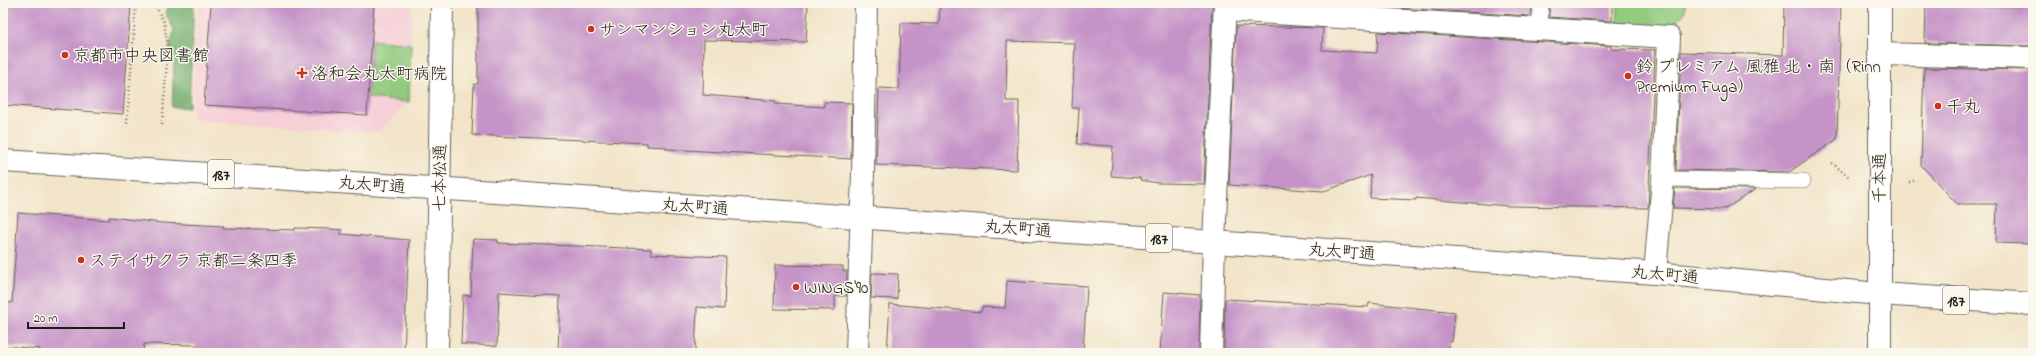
<svg xmlns="http://www.w3.org/2000/svg" width="2036" height="356" font-family="'Indie Flower','Klee One',sans-serif">
  <style>
    .built { fill: #f6cfd7 }
    .green { fill: #92cb7f; stroke: #57744e }
    .forest { fill: #75af6e; stroke: #486645 }
    .building { fill: #c593c7 }
    .lines { fill: none; stroke-linecap: round; stroke-linejoin: round }
    .lane-casing { stroke: #676258; stroke-width: 16 }
    .street-casing { stroke: #676258; stroke-width: 24 }
    .secondary-casing { stroke: #676258; stroke-width: 24 }
    .primary-casing { stroke: #676258; stroke-width: 24 }
    .path { stroke: #676258; stroke-width: 2.5; stroke-dasharray: 1 3; stroke-linecap: butt }
    .lane { stroke: #fff; stroke-width: 15 }
    .street { stroke: #fff; stroke-width: 22 }
    .secondary { stroke: #fff; stroke-width: 22 }
    .primary { stroke: #fff; stroke-width: 22 }
    .poi-dot { fill: #c8321e; stroke: #fbf7ec; stroke-width: 1.5 }
    .labels { text-anchor: middle; stroke-width: 3; stroke-linejoin: round; paint-order: stroke }
    .shield { fill: #fbf7ec; stroke: #5f5e5a; stroke-width: 1 }
    .shield-label { font-size: 16px; font-weight: bold; fill: #1c1c1c }
    .poi-label { font-size: 17px; fill: #1c1c1c; stroke: #fbf7ec; text-anchor: start }
    .street-label { font-size: 17px; fill: #1c1c1c; stroke: #fbf7ec }
  </style>
  <rect width="100%" height="100%" fill="#fbf7ec"/>
  <filter id="ink" filterUnits="userSpaceOnUse"><feTurbulence type="fractalNoise" baseFrequency=".025" numOctaves="2"/><feDisplacementMap in="SourceGraphic" scale="8" xChannelSelector="R" yChannelSelector="G"/><feConvolveMatrix kernelMatrix="1 2 1 2 8 2 1 2 1" color-interpolation-filters="sRGB"/></filter>
  <filter id="wash" filterUnits="userSpaceOnUse"><feTurbulence type="fractalNoise" baseFrequency=".012" numOctaves="4" result="noise"/><feDisplacementMap in="SourceGraphic" scale="16" xChannelSelector="R" yChannelSelector="G"/><feGaussianBlur stdDeviation="0.9" result="paint"/><feColorMatrix in="noise" values="0 0 0 0 0 0 0 0 0 0 0 0 0 0 0 0 0 1.4 0 .05"/><feComposite in="paint" operator="in"/></filter>
  <g filter="url(#wash)">
    <rect width="100%" height="100%" fill="#f2e4c8"/>
    <!-- built -->
    <path class="built" d="M198,3H412L409,102L378,132L192,119Z"/>
    <!-- green -->
    <path class="green" d="M1618,3H1685V12L1672,28L1617,24Z
      M372,40L411,44L409,102L368,98Z"/>
    <!-- forest -->
    <path class="forest" d="M168,3H194L189,108L172,107L174,61L170,46L174,30L166,14Z"/>
    <g id="blocks">
      <!-- building -->
      <path class="building" d="M3,3H106L131,5L123,114L3,105Z
        M211,3H374L367,115L204,105Z
        M478,3H808L806,42L704,40L703,95L776,101V104L824,107V102L852,103L851,159L666,149V147L647,146V143L472,135L474,84H478Z
        M940,3L1212,5L1204,184L1158,183L1140,180L1141,178L1111,176L1113,146L1077,144L1079,108H1072L1075,43L1007,41L1006,101H1019L1017,170L876,165L879,88L899,89L901,23L939,24Z
        M1379,3H1532L1531,16L1379,7Z
        M1550,3H1612V21L1549,17Z
        M1784,3H1841L1837,139L1789,172L1676,170L1681,52L1783,55Z
        M1926,3H1960V6H2033V46L1925,43Z
        M1236,26L1323,28L1322,50L1377,53L1378,32L1611,46V49L1655,50L1648,208L1508,206L1416,198V200L1370,198L1371,175L1324,191L1229,185Z
        M1924,68L2033,70V244L1996,243L1997,204H1957L1921,165Z
        M1675,188L1756,189L1725,209L1673,208Z
        M18,213L109,220V217L162,223L224,226L223,228L295,230V228L330,229L342,230L341,234L409,240L404,353H196V345L144,344L143,353H40V349L3,346V302L12,303Z
        M473,239L498,240V243L651,249V254L726,257L724,309L697,307L695,353L558,352L560,296L499,292L497,346L461,344L463,295L471,296Z
        M775,265L843,266V271H847L846,296H835V310L774,309Z
        M872,273L898,274L897,299L871,298Z
        M1007,281L1087,286L1083,353H887L890,304L981,312L982,307L1005,308Z
        M1164,292L1200,295L1199,353H1160Z
        M1225,299L1368,307L1369,303L1455,312L1452,342L1449,341V353H1224Z"/>
    </g>
  </g>
  <g filter="url(#ink)">
    <use href="#blocks" fill-opacity="0" stroke="#676258" stroke-width="1"/>
    <g class="lines">
      <!-- lane casing -->
      <g class="lane-casing">
        <path id="lane" d="M1540,29L1541,3
          M1663,179L1803,181"/>
      </g>
      <!-- street casing -->
      <g class="street-casing">
        <path id="street" d="M1225,10L1669,37L1663,179L1655,273
          M1879,54L2033,58
          M857,353L863,173L866,3
          M1211,353L1214,242L1225,3"/>
      </g>
      <!-- secondary casing -->
      <g class="secondary-casing">
        <path id="secondary" d="M1880,3V353
          M437,353L442,3"/>
      </g>
      <!-- primary casing -->
      <g class="primary-casing">
        <path id="primary" d="M3,161L511,193L1171,239L1655,273L1879,294L2033,304"/>
      </g>
      <!-- path -->
      <path class="path" d="M154,3L164,22L168,49L162,125
        M127,123L136,3
        M1832,163L1849,177
        M1909,182L1917,180"/>
      <!-- lane -->
      <use href="#lane" class="lane"/>
      <!-- street -->
      <use href="#street" class="street"/>
      <!-- secondary -->
      <use href="#secondary" class="secondary"/>
      <!-- primary -->
      <use href="#primary" class="primary"/>
    </g>
  </g>
  <!-- markers -->
  <g class="poi-dot">
    <circle cx="591" cy="29" r="4"/>
    <circle cx="65" cy="55" r="4"/>
    <path d="M300 67h4v4h4v4h-4v4h-4v-4h-4v-4h4z"/>
    <circle cx="1628" cy="76" r="4"/>
    <circle cx="1938" cy="106" r="4"/>
    <circle cx="81" cy="260" r="4"/>
    <circle cx="796" cy="287" r="4"/>
  </g>
  <g class="labels">
    <!-- shield labels -->
    <g class="shield">
      <rect x="208" y="160" width="26" height="28" rx="3"/>
      <rect x="1146" y="224" width="26" height="28" rx="3"/>
      <rect x="1943" y="286" width="26" height="28" rx="3"/>
    </g>
    <g class="shield-label">
      <text x="221" y="180">187</text>
      <text x="1159" y="244">187</text>
      <text x="1956" y="306">187</text>
    </g>
    <!-- poi labels -->
    <g class="poi-label">
      <text x="599" y="35">サンマンション丸太町</text>
      <text x="73" y="61">京都市中央図書館</text>
      <text x="1636" y="72">鈴 プレミアム 風雅 北・南（Rinn<tspan x="1636" dy="20">Premium Fuga）</tspan></text>
      <text x="311" y="79">洛和会丸太町病院</text>
      <text x="1946" y="112">千丸</text>
      <text x="89" y="266">ステイサクラ 京都二条四季</text>
      <text x="804" y="293">WINGS'90</text>
    </g>
    <!-- street labels -->
    <g class="street-label">
      <text transform="translate(439 178) rotate(-89)" y="6">七本松通</text>
      <text transform="translate(1879 178) rotate(-90)" y="6">千本通</text>
      <text transform="translate(372 184) rotate(4)" y="6">丸太町通</text>
      <text transform="translate(695 206) rotate(4)" y="6">丸太町通</text>
      <text transform="translate(1018 228) rotate(4)" y="6">丸太町通</text>
      <text transform="translate(1342 251) rotate(4)" y="6">丸太町通</text>
      <text transform="translate(1665 274) rotate(5)" y="6">丸太町通</text>
    </g>
  </g>
  <!-- margin -->
  <rect width="2036" height="356" fill="none" stroke="#fbf7ec" stroke-width="16"/>
  <!-- scale -->
  <path d="M28 322v6h96v-6" fill="none" stroke="#1c1c1c" stroke-width="2"/>
  <text x="34" y="322" font-size="12" fill="#1c1c1c" stroke="#fbf7ec" stroke-width="3" paint-order="stroke">20 m</text>
</svg>
